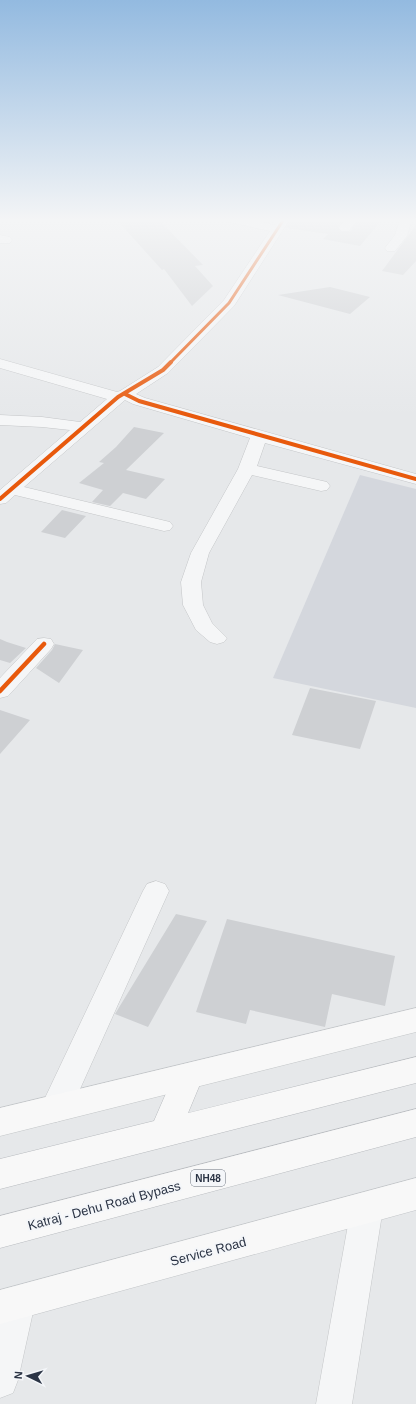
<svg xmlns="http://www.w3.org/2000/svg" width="416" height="1404" font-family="Arial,sans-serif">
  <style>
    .built { fill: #d4d7dd }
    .building { fill: #ced0d3 }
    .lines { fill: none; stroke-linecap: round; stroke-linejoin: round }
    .minor-casing { stroke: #c4c6c8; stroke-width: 1 }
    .major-casing { stroke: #c2c5c8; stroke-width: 1 }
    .highway-casing { stroke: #b8bbbf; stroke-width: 1 }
    .minor { fill: #f5f6f7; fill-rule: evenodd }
    .major { fill: #f8f8f8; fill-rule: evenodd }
    .highway { fill: #f8f8f8; fill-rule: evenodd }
    .cycleway-far2-casing { stroke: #f4f6f9; stroke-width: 4.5 }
    .cycleway-far1-casing { stroke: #f4f6f9; stroke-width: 6 }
    .cycleway-casing { stroke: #f4f6f9; stroke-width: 7 }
    .cycleway-far2 { stroke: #e8590c; stroke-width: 3 }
    .cycleway-far1 { stroke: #e8590c; stroke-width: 4 }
    .cycleway { stroke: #e8590c; stroke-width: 4.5 }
    .labels { text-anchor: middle; stroke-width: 4; stroke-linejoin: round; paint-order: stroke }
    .shield { fill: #f4f6f9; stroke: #676e7b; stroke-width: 1 }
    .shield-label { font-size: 10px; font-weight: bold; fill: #2b3445 }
    .near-street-label { font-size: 13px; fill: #2b3445; stroke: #f4f6f9 }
  </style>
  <rect width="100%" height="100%" fill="#e6e8ea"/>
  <!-- built -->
  <path class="built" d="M360,475L416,489V708L273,678Z"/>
  <!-- building -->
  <path class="building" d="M116,219H158L203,265L195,266L213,286L192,306L164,269L162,270Z
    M291,219H343L338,227L341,232H350L358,219L380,222L360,246L323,239L328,234L286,228Z
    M416,225V261L403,275L382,271Z
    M330,287L370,297L350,314L278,295Z
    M134,427L164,433L126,470L165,479L146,499L123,493L110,506L92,502L103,490L79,483L104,463L99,462L116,447Z
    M62,510L86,516L65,538L41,532Z
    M0,639L7,642L26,648L10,663L0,660Z
    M55,644L83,650L59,683L36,668L52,650Z
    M310,688L376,701L360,749L292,735Z
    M0,710L30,720L0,754Z
    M176,914L207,921L148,1027L115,1014Z
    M227,919L395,956L385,1006L332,994L325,1027L250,1010L246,1024L196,1012Z"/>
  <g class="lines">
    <!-- minor casing -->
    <g class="minor-casing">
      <path id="minor" d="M227,219H249L274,225L278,219H290L234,306L168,373L136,394L145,398L416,474V484L265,443L257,466L327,482L330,486L327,490L321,491L252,475L209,553L201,582L203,605L212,623L227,638L224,642L217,644L210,642L196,630L183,605L181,582L191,553L238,469L250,438L133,404L125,400L24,487L170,522L173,526L170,530L164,531L15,495L6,503L0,504V490L70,430L42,427L0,425V415L42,417L80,422L107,399L0,368V359L117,392L120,391L158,367L224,300L270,231L229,222Z
        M345,219H357L349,231H341L339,228Z
        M400,219H412L407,236L395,251H387L385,248L395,235Z
        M0,235L10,237L12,240L10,243H0Z
        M44,638L51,639L54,644L51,649L8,696L0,698V678L37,639Z
        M156,881L165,884L169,891L67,1118L56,1122L45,1118L41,1108L45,1098L143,891L147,884Z
        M367,1192L379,1197L383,1208L352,1404H316L351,1208L355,1197Z
        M18,1286L30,1291L35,1303L18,1380L13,1393L0,1398V1306L6,1291Z"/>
    </g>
    <!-- major casing -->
    <g class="major-casing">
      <path id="major" d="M416,1008V1032L0,1136V1108Z
        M416,1178V1210L0,1324V1290Z"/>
    </g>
    <!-- highway casing -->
    <g class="highway-casing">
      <path id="highway" d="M416,1057V1083L0,1189V1159L154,1121L177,1068L188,1064L199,1068L203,1077L188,1113Z
        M416,1109V1137L0,1248V1216Z"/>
    </g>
    <!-- minor -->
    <use href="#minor" class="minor"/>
    <!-- major -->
    <use href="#major" class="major"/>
    <!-- highway -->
    <use href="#highway" class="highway"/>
    <!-- cycleway-far2 casing -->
    <g class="cycleway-far2-casing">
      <path id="cycleway-far2" d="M170,363L229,303L284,219"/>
    </g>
    <!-- cycleway-far1 casing -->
    <g class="cycleway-far1-casing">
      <path id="cycleway-far1" d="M125,394L139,401L416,479
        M0,499L118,397L163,370L171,362"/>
    </g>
    <!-- cycleway casing -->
    <g class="cycleway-casing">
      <path id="cycleway" d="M0,691L44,644"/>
    </g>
    <!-- cycleway-far2 -->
    <use href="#cycleway-far2" class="cycleway-far2"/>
    <!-- cycleway-far1 -->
    <use href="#cycleway-far1" class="cycleway-far1"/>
    <!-- cycleway -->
    <use href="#cycleway" class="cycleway"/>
  </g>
  <!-- sky -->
  <linearGradient id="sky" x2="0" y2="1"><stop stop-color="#93bae0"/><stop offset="0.53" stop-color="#f4f5f6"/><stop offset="1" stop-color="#f4f5f6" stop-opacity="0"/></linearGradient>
  <rect width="416" height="416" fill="url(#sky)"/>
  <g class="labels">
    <!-- shield labels -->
    <rect class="shield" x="191" y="1170" width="34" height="16" rx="3"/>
    <g class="shield-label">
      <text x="208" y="1182">NH48</text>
    </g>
    <!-- near-street labels -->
    <g class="near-street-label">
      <text transform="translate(104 1205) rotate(-15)" y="5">Katraj - Dehu Road Bypass</text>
      <text transform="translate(208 1251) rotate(-15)" y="5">Service Road</text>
    </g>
  </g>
  <!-- north arrow -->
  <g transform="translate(28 1376) rotate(275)" stroke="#f4f6f9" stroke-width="3" paint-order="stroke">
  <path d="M0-3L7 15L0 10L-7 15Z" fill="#2b3445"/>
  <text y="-6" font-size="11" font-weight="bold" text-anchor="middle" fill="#2b3445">N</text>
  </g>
</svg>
